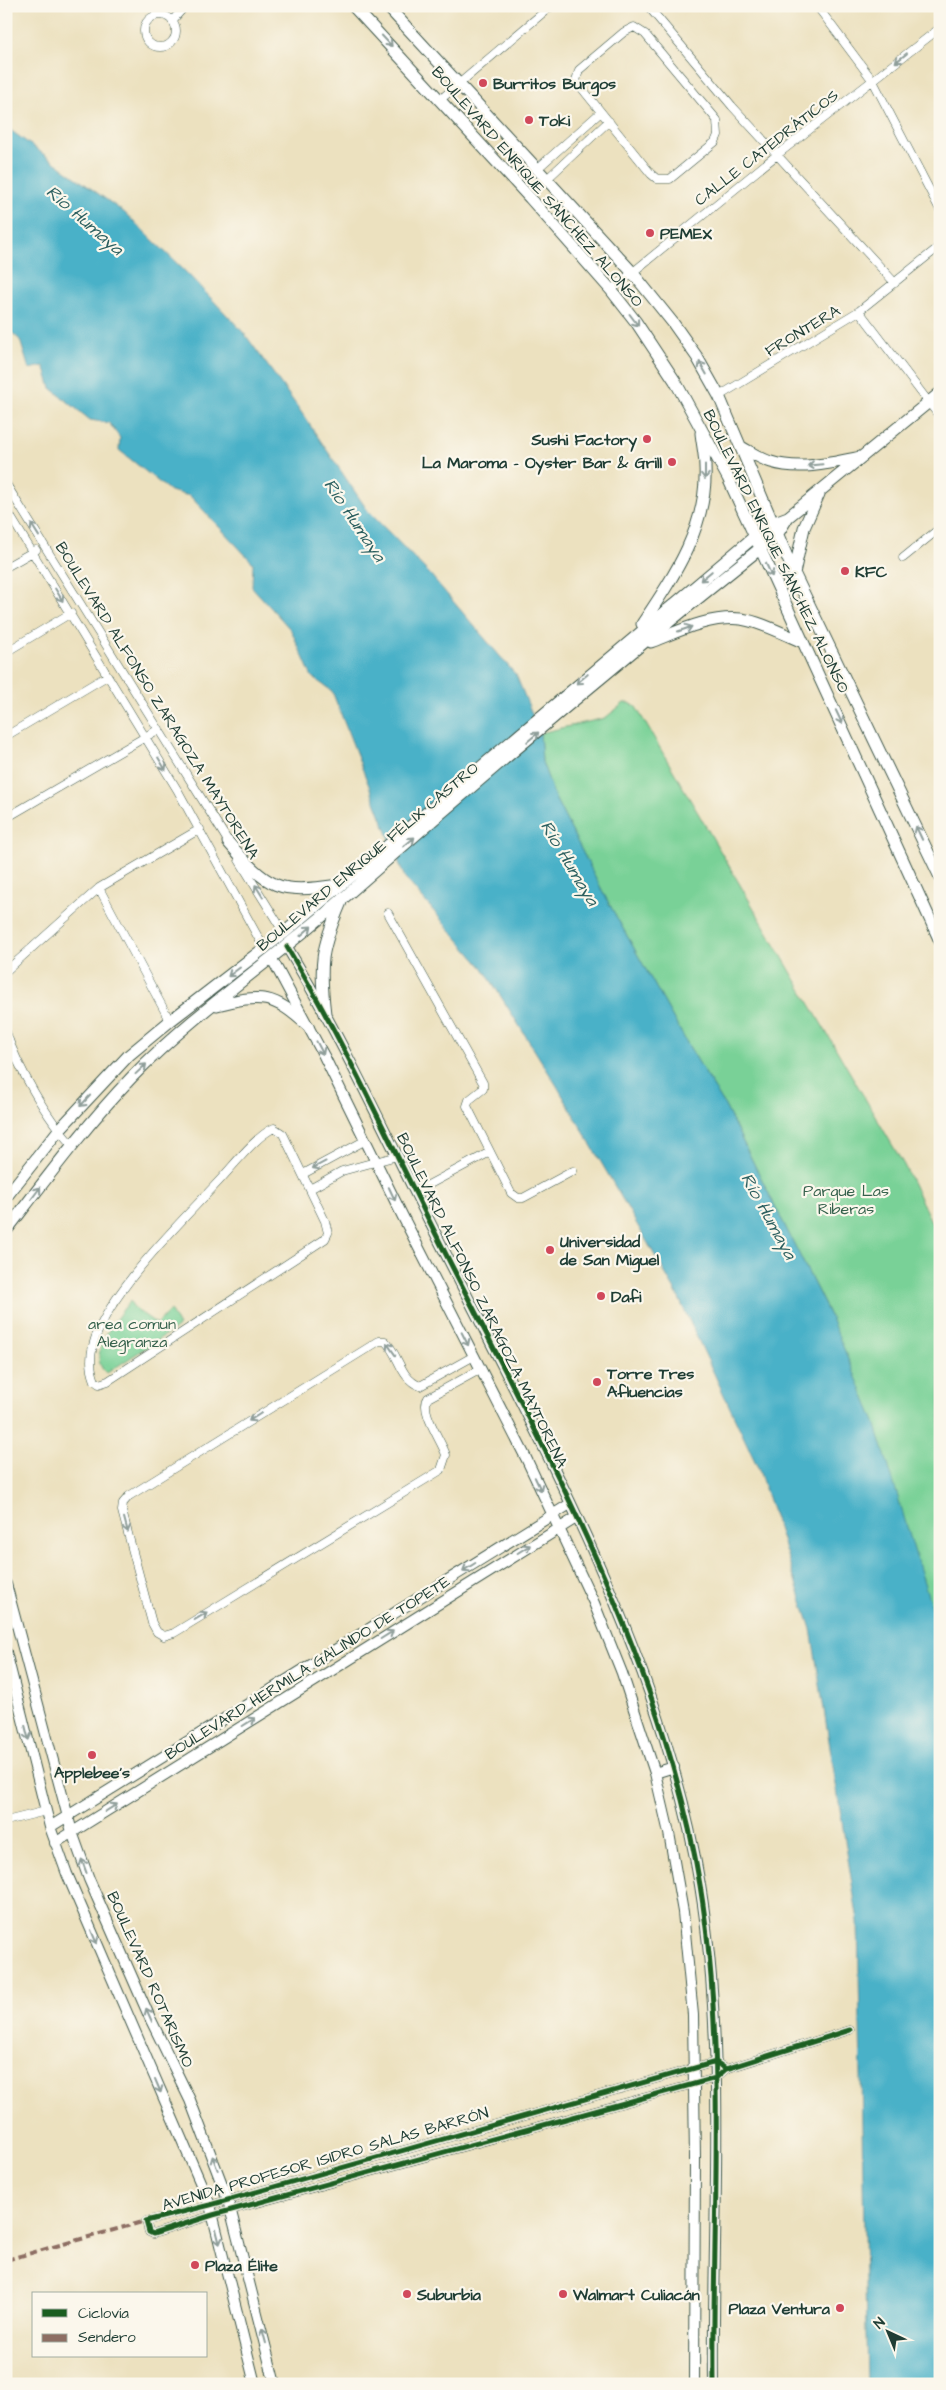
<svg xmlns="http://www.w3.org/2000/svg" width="946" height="2390" font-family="'Architects Daughter',sans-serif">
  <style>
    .green { fill: #79d197; stroke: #4c8766 }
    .water { fill: #4ab1c8; stroke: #34777e }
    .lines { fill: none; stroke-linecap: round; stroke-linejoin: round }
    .minor-casing { stroke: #3e5649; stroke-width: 9 }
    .tertiary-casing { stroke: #3e5649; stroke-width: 12 }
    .secondary-casing { stroke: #3e5649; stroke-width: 13 }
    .minor { stroke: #fff; stroke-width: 8 }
    .tertiary { stroke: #fff; stroke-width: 10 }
    .secondary { stroke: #fff; stroke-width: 11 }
    .quiet { stroke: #8d6e63; stroke-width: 4; stroke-dasharray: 8 4; stroke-linecap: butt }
    .cycleway-casing { stroke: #fbf7ec; stroke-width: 8 }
    .cycleway { stroke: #1b5e20; stroke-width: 5 }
    .oneway { stroke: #8f9e9a }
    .poi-dot { fill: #d1495b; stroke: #fbf7ec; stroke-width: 2 }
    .labels { text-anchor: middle; stroke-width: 4.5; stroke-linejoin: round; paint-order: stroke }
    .poi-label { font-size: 16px; font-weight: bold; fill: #1f3d34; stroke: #fbf7ec; text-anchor: start }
    .street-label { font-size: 16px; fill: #1f3d34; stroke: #fbf7ec }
    .park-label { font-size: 16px; fill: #36624d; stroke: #fbf7ec }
    .water-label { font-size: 18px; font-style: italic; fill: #2c6060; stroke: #fbf7ec }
  </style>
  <rect width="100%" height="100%" fill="#fbf7ec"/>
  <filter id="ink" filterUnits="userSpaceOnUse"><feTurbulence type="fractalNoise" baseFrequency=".02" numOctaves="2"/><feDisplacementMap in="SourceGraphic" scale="10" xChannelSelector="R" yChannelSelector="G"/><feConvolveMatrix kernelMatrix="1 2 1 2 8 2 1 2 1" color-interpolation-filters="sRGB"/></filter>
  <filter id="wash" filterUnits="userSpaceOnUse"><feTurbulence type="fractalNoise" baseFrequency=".0096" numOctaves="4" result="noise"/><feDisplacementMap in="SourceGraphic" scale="20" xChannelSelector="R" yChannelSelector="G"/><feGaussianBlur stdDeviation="1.12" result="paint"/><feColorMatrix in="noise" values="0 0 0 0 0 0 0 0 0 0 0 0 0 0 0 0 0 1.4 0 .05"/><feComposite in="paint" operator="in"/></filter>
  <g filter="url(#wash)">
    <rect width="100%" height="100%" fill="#ece1bf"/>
    <!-- green -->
    <path class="green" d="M624,703H630L636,707L904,1165L940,1240V1635L830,1316L725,1106L687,1043L607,900L556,800L542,762L540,733L605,718Z
      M130,1301L134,1308L157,1324L170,1310L179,1326L107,1373L105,1372C86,1353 118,1316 130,1301Z"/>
    <!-- water -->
    <path class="water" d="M6,127L125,213L189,275L244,333L297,406L368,511L429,573L516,675L540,733L542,762L556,800L607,900L687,1043L725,1106L830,1316L875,1422L940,1635V2384H867L858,1921L811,1629L759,1470L676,1292L557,1086L483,968L405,878L332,691L312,677L291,630L252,587L253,563L190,496L170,491L119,450L120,438L109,423L90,420L51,388L44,366L29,369L20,340L6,327Z"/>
  </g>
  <g filter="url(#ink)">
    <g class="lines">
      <!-- minor casing -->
      <g class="minor-casing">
        <path id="minor" d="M648,6L732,106L895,283
          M817,6L873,81L940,210
          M144 31a16 16 0 1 1 32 0a16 16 0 1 1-32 0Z
          M172,21L185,6
          M634,27L645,34L717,120L718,135L715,142L670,179H657L651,174L576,81L579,70L624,32Z
          M441,99L551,6
          M537,169L601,112
          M547,179L609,121
          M611,290L778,154L940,28
          M859,311L940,417
          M719,396L859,311L940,246
          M6,484L231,846
          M6,509L178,791L264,948
          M903,558L940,528
          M6,567L36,550
          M6,652L71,613
          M6,736L107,676
          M6,818L159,729
          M239,860L284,933
          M99,888L170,1021
          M388,913L483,1083V1089L469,1100L467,1106L511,1193L518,1198H523L573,1171
          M6,971L99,888L200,829
          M6,1032C17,1066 47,1119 72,1145
          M274,1128L283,1134L325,1221L328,1233L325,1239L108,1381L99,1384L95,1381C88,1364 91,1346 99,1329C122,1279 181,1222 219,1181C234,1165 256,1136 274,1128Z
          M303,1174L366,1140
          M310,1189L342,1171L397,1156
          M415,1192L490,1152
          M474,1356L420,1386C400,1379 399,1354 385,1341H379L129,1496L123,1503L122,1511L152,1623L157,1632L164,1636L174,1633L441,1470L446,1455C442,1441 419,1411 428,1398L481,1369
          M6,1821L46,1811
          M726,2069L716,2062L210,2205L146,2221L149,2232L153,2234L213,2215L716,2078L726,2069L850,2030"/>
      </g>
      <!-- tertiary casing -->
      <g class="tertiary-casing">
        <path id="tertiary" d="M287,947C350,1052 400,1165 456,1274C555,1470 664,1667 700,1885C727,2050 712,2217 714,2384
          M272,959L324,1056L402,1215L526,1458L594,1603L622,1673L655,1773L669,1833L683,1912L693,2015L695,2158L694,2384
          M6,1584L72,1832L89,1879L150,2018L190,2100L228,2200L275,2384
          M6,1652L50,1827L67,1874L210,2205L255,2384
          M655,1773L674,1767
          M50,1827L570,1504
          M55,1843L576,1518"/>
      </g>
      <!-- secondary casing -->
      <g class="secondary-casing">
        <path id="secondary" d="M353,6L530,198L611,290L636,322L675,381L728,478L940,941
          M387,6L632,272L673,323L697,357L719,396L794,573L940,877
          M743,448C752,453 761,459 771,462C800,471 832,463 861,457
          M794,573L804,528L819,494
          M642,624C674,576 708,526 705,467C705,455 702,444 701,433
          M651,642C679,631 709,616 741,619C762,622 783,634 803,642
          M228,842C269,889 277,894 339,885
          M217,1005C262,994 273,994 308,1026
          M325,1014C319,963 321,949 341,902
          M6,1197L58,1131L129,1055L170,1021L284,933L754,537L772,523L788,517L940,393
          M6,1231C46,1179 86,1125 132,1077C192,1015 266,965 332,908C477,780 626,655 777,535L788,517"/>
      </g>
      <!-- minor -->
      <use href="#minor" class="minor"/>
      <!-- tertiary -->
      <use href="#tertiary" class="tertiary"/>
      <!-- secondary -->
      <use href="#secondary" class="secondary"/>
      <!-- quiet -->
      <path class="quiet" d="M6,2260L146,2221"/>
      <!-- cycleway casing -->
      <g class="cycleway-casing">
        <path id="cycleway" d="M287,947C350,1052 400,1165 456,1274C555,1470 664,1667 700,1885C727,2050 712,2217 714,2384
          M726,2069L716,2062L210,2205L146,2221L149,2232L153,2234L213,2215L716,2078L726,2069L850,2030"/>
      </g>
      <!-- cycleway -->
      <use href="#cycleway" class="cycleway"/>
    </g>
    <!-- one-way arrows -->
    <defs><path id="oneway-shaft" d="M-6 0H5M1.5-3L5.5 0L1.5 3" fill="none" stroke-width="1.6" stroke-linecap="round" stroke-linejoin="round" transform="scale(1.25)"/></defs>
    <g class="oneway">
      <use href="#oneway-shaft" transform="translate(387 41) rotate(47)"/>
      <use href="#oneway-shaft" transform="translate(901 58) rotate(142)"/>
      <use href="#oneway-shaft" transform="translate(634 320) rotate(53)"/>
      <use href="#oneway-shaft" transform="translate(703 368) rotate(-120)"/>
      <use href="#oneway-shaft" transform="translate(815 465) rotate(175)"/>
      <use href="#oneway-shaft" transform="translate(705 472) rotate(90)"/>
      <use href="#oneway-shaft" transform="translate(35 530) rotate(-122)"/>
      <use href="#oneway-shaft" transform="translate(769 570) rotate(65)"/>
      <use href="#oneway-shaft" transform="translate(706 576) rotate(140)"/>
      <use href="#oneway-shaft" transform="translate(59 595) rotate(59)"/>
      <use href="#oneway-shaft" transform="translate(685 629) rotate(-19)"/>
      <use href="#oneway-shaft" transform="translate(582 679) rotate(140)"/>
      <use href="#oneway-shaft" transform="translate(839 717) rotate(65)"/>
      <use href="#oneway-shaft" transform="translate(533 737) rotate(-40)"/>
      <use href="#oneway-shaft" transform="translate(162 764) rotate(59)"/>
      <use href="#oneway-shaft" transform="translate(919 833) rotate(-115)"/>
      <use href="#oneway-shaft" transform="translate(409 842) rotate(-40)"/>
      <use href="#oneway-shaft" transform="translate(259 891) rotate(-122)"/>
      <use href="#oneway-shaft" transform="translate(306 931) rotate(-41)"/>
      <use href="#oneway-shaft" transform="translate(234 972) rotate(143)"/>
      <use href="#oneway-shaft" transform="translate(320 1048) rotate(62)"/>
      <use href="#oneway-shaft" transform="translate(141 1069) rotate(-43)"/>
      <use href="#oneway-shaft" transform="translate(85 1101) rotate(133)"/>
      <use href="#oneway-shaft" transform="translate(319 1165) rotate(152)"/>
      <use href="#oneway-shaft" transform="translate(36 1193) rotate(-53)"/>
      <use href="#oneway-shaft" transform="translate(392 1194) rotate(65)"/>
      <use href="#oneway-shaft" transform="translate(465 1339) rotate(63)"/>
      <use href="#oneway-shaft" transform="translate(391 1349) rotate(-125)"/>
      <use href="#oneway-shaft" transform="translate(255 1417) rotate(148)"/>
      <use href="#oneway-shaft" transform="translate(538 1484) rotate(65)"/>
      <use href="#oneway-shaft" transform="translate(126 1525) rotate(75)"/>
      <use href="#oneway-shaft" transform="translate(524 1549) rotate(-32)"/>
      <use href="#oneway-shaft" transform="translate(469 1567) rotate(148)"/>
      <use href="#oneway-shaft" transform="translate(201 1616) rotate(-31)"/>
      <use href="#oneway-shaft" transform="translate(387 1635) rotate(-32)"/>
      <use href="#oneway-shaft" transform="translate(249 1722) rotate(-32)"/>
      <use href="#oneway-shaft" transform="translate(27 1733) rotate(76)"/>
      <use href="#oneway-shaft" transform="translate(111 1808) rotate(-32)"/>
      <use href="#oneway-shaft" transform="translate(84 1866) rotate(-110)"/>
      <use href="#oneway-shaft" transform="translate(94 1937) rotate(67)"/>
      <use href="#oneway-shaft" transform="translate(149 2015) rotate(-114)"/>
      <use href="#oneway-shaft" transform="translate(158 2086) rotate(67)"/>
      <use href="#oneway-shaft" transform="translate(215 2163) rotate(-111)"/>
      <use href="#oneway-shaft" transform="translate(218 2237) rotate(76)"/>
      <use href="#oneway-shaft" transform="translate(264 2336) rotate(-105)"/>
    </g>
  </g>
  <!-- markers -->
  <g class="poi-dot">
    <circle cx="483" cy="83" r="5"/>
    <circle cx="529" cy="120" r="5"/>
    <circle cx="650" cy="233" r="5"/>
    <circle cx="647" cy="439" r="5"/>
    <circle cx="672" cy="462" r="5"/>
    <circle cx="845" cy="571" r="5"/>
    <circle cx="550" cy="1250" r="5"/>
    <circle cx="601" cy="1296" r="5"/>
    <circle cx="597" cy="1382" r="5"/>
    <circle cx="92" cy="1755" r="5"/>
    <circle cx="195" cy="2265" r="5"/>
    <circle cx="407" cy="2294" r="5"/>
    <circle cx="563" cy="2294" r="5"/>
    <circle cx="840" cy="2308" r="5"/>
  </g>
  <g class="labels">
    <!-- poi labels -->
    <g class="poi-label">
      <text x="493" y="89">Burritos Burgos</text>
      <text x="539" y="126">Toki</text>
      <text x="660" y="239">PEMEX</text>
      <text x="637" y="445" text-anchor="end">Sushi Factory</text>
      <text x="662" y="468" text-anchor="end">La Maroma - Oyster Bar &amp; Grill</text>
      <text x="855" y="577">KFC</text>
      <text x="560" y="1247">Universidad<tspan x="560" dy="18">de San Miguel</tspan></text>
      <text x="611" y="1302">Dafi</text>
      <text x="607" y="1379">Torre Tres<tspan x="607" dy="18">Afluencias</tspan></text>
      <text x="92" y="1778" text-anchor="middle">Applebee's</text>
      <text x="205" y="2271">Plaza Élite</text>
      <text x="417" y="2300">Suburbia</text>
      <text x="573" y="2300">Walmart Culiacán</text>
      <text x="830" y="2314" text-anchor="end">Plaza Ventura</text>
    </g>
    <!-- street labels -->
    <g class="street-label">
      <text transform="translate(766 147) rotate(-38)" y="6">CALLE CATEDRÁTICOS</text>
      <text transform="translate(538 186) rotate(49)" y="6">BOULEVARD ENRIQUE SÁNCHEZ ALONSO</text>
      <text transform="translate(802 330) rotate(-31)" y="6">FRONTERA</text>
      <text transform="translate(777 551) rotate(64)" y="6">BOULEVARD ENRIQUE SÁNCHEZ ALONSO</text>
      <text transform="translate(158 700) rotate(58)" y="6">BOULEVARD ALFONSO ZARAGOZA MAYTORENA</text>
      <text transform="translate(367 856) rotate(-40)" y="6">BOULEVARD ENRIQUE FÉLIX CASTRO</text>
      <text transform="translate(483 1300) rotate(64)" y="6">BOULEVARD ALFONSO ZARAGOZA MAYTORENA</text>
      <text transform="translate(307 1667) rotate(-32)" y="6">BOULEVARD HERMILA GALINDO DE TOPETE</text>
      <text transform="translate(151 1979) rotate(66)" y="6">BOULEVARD ROTARISMO</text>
      <text transform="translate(325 2158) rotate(-16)" y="6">AVENIDA PROFESOR ISIDRO SALAS BARRÓN</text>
    </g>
    <!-- park labels -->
    <g class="park-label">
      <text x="846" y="1196">Parque Las<tspan x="846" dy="18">Riberas</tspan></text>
      <text x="132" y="1329">area comun<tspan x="132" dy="18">Alegranza</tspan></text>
    </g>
    <!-- water labels -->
    <g class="water-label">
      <text transform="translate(85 220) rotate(41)" y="6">Río Humaya</text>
      <text transform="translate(355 520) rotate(56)" y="6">Río Humaya</text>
      <text transform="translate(570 863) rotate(59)" y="6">Río Humaya</text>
      <text transform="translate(769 1216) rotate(61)" y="6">Río Humaya</text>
    </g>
  </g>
  <!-- margin -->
  <rect width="946" height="2390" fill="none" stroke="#fbf7ec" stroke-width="25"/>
  <!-- legend -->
  <rect x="32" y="2292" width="175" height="65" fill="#fbf7ec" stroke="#a3ada2"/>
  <rect x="42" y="2309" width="25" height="8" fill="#1b5e20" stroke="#a3ada2"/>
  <text x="78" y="2318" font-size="15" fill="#1f3d34">Ciclovía</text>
  <rect x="42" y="2334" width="25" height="8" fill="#8d6e63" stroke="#a3ada2"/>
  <text x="78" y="2342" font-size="15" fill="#1f3d34">Sendero</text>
  <!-- north arrow -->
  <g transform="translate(888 2332) rotate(316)" stroke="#fbf7ec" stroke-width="4" paint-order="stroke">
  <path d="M0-4L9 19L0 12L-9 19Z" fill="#1f3d34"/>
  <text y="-8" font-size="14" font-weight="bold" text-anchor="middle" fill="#1f3d34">N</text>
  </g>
</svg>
